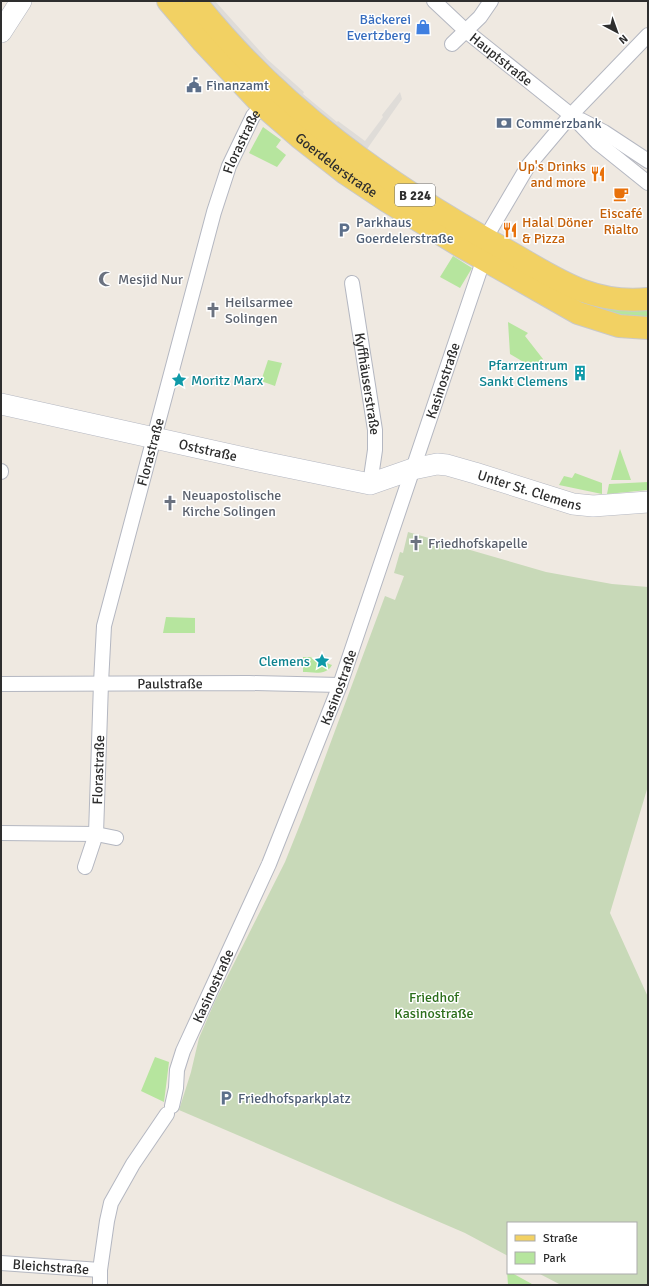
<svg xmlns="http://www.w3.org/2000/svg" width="649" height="1286" font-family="Signika,sans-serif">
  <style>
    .green { fill: #b6e59e }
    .cemetery { fill: #c8d9b8 }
    .plaza { fill: #dfdcd8 }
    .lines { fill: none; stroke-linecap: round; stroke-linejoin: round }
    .street-casing { stroke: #b4b7c1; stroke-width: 16 }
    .secondary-casing { stroke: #b4b7c1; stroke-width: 22 }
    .primary-casing { stroke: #c9c9c9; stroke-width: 24 }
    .street { stroke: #fff; stroke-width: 14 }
    .secondary { stroke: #fff; stroke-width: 21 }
    .primary { stroke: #f2d163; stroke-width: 22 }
    .labels { text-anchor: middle; stroke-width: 3; stroke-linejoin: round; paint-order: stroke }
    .shield { fill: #fff; stroke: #6d6d6d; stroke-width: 1 }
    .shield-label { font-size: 13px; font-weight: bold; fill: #2e2e2e }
    .shop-label { font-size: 14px; fill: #366cbe; stroke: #fff; text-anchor: end }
    .street-label { font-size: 14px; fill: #2e2e2e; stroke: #fff }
    .service-label { font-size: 14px; fill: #4e5e75; stroke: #fff; text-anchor: start }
    .food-label { font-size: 14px; fill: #c56008; stroke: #fff; text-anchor: end }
    .worship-label { font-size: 14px; fill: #5b616d; stroke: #fff; text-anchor: start }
    .culture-label { font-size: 14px; fill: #0d838f; stroke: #fff; text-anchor: end }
    .park-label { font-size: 14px; fill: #2c6e1b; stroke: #fff }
  </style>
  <rect width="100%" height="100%" fill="#efe9e1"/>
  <!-- green -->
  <path class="green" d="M263,127L281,140L276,147L286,155L277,167L249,153Z
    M478,244L648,307V318L626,317L577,302Z
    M453,256L472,268L460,288L440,277Z
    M508,322L528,333L525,336L543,359L542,360L545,364L537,370L510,354Z
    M268,360L282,363L275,386L261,381Z
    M620,449L631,480H611Z
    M575,473L602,483V494L559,485L564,476L572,478Z
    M648,482V490L607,494L609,484Z
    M166,617L195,618V633H163Z
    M303,657H310L332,665C326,676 313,672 303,672Z
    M155,1057L169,1062L164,1102L141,1091Z
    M507,1270L508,1273H512L532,1284L531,1285H508Z"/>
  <!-- cemetery -->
  <path class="cemetery" d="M408,532L546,572L612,584L648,587V786L610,913L648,997V1285H561L538,1273H636V1223H508V1256L465,1233L179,1110L191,1072L199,1038L215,1001L285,862L303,817L385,596L395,600L404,576L394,573L400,552L403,553Z"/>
  <!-- plaza -->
  <path class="plaza" d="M203,1H215L267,59L304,92L303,94L337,122L338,121L365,141L383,117L382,115L400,92L402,99L365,152L310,109Z"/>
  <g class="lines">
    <!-- street casing -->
    <g class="street-casing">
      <g id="street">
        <path id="s1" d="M434,1L466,31L571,115L597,142L648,183"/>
        <path d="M452,44L480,17L491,1"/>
        <path d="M581,120L604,132L648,161"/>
        <path d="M485,239L528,166L571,115L648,35"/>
        <path id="s2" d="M352,283L375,430V450L370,484"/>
        <path d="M1,472V471"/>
        <path id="s3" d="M1,684L249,683L340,685"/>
        <path d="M1,833L96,834L116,838"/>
        <path id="s4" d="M85,867L96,834L101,683L104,626L214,212L229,166L253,116L268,99"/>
        <path id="s5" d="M172,1106L176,1088L177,1070L183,1051L269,864L340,685L480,270L485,260"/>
        <path id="s6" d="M1,1263L100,1270"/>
        <path d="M100,1285V1270L107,1221L111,1203L133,1164L167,1114"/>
      </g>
    </g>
    <!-- secondary casing -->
    <g class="secondary-casing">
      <g id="secondary">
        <path d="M1,32L21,1"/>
        <path id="s7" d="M1,404L258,461L370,484L413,469L437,464L447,465L475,473L573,504L593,506L648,502"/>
      </g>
    </g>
    <!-- primary casing -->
    <g class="primary-casing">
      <g id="primary">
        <path id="s8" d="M168,1L202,41L262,105L299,137L345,173L387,201L462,247L578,313L619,326L648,328"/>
        <path d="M195,1C278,107 389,186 506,250C554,277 590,305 648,299"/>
      </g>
    </g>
    <!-- street -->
    <use href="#street" class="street"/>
    <!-- secondary -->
    <use href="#secondary" class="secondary"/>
    <!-- primary -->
    <use href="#primary" class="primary"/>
  </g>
  <!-- icons -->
  <defs>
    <g id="shop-bare" transform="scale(1.2)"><path d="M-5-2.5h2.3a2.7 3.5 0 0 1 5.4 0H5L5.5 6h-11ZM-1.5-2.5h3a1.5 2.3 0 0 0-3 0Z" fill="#3f7fe0" stroke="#fff" stroke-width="2.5" paint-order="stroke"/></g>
    <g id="civic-bare" transform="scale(1.2)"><path d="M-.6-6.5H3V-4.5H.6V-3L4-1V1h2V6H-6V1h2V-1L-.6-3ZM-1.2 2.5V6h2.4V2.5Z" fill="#5c6f8a" stroke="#fff" stroke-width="2.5" paint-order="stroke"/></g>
    <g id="bank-bare" transform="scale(1.2)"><path d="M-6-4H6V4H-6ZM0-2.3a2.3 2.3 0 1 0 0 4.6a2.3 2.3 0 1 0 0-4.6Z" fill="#5c6f8a" stroke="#fff" stroke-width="2.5" paint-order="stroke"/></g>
    <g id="restaurant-bare" transform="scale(1.2)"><path d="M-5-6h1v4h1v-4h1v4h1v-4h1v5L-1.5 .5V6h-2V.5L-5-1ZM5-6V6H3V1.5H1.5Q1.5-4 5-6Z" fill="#e8710a" stroke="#fff" stroke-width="2.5" paint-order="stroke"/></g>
    <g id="cafe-bare" transform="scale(1.2)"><path d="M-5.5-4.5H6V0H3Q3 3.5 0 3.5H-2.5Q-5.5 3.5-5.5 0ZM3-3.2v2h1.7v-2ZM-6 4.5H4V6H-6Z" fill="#e8710a" stroke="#fff" stroke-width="2.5" paint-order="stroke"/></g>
    <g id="parking-bare" transform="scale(1.2)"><path d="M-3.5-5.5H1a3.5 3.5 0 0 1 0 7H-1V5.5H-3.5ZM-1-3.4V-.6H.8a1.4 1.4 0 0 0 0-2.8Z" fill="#5c6f8a" stroke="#fff" stroke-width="2.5" paint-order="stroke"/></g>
    <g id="mosque-bare" transform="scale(1.2)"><path d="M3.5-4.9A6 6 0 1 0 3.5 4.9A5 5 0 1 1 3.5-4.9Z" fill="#6b7280" stroke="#fff" stroke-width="2.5" paint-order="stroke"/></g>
    <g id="church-bare" transform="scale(1.2)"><path d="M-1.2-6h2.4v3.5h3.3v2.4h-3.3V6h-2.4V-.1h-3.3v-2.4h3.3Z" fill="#6b7280" stroke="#fff" stroke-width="2.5" paint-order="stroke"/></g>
    <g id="building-bare" transform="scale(1.2)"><path d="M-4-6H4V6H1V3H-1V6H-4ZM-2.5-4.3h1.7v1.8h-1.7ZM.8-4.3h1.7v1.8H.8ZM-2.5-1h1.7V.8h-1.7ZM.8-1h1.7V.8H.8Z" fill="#0f9aa8" stroke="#fff" stroke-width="2.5" paint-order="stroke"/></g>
    <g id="sight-bare" transform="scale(1.2)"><path d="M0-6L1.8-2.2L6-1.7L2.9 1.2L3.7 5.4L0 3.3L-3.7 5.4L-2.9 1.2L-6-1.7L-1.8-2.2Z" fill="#0f9aa8" stroke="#fff" stroke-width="2.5" paint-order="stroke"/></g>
  </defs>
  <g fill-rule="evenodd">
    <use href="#shop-bare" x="423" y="27"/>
    <use href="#civic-bare" x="194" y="85"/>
    <use href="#bank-bare" x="504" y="123"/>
    <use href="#restaurant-bare" x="598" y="174"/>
    <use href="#cafe-bare" x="621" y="194"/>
    <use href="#parking-bare" x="344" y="230"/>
    <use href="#restaurant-bare" x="510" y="230"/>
    <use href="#mosque-bare" x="106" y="279"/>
    <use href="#church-bare" x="213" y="310"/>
    <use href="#building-bare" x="580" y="373"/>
    <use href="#sight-bare" x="179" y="380"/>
    <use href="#church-bare" x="170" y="503"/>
    <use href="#church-bare" x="416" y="543"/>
    <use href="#sight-bare" x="322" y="661"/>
    <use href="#parking-bare" x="226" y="1098"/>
  </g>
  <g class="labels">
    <!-- shield labels -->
    <rect class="shield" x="395" y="184" width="40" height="22" rx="3"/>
    <g class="shield-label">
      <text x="415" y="200">B 224</text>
    </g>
    <!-- shop labels -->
    <g class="shop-label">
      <text x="411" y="24">Bäckerei<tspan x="411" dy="16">Evertzberg</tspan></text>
    </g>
    <!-- street labels -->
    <g class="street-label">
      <text dy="5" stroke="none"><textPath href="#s1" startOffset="89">Hauptstraße</textPath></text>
      <text dy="5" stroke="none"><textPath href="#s4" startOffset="747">Florastraße</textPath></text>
      <text dy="5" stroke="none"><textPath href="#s8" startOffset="236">Goerdelerstraße</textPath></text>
      <text dy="5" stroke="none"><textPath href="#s5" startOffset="776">Kasinostraße</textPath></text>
      <text dy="5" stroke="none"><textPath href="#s2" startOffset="102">Kyffhäuserstraße</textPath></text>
      <text dy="5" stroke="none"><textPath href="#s7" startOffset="212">Oststraße</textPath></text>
      <text dy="5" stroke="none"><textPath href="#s4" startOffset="423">Florastraße</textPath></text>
      <text dy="5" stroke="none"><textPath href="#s7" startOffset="544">Unter St. Clemens</textPath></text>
      <text dy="5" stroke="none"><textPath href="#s3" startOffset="169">Paulstraße</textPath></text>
      <text dy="5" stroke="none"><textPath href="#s5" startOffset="452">Kasinostraße</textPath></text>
      <text dy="5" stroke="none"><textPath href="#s4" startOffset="99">Florastraße</textPath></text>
      <text dy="5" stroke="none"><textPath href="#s5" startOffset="128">Kasinostraße</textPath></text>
      <text dy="5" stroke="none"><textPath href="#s6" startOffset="50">Bleichstraße</textPath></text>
    </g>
    <!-- service labels -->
    <g class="service-label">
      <text x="206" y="90">Finanzamt</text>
      <text x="516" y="128">Commerzbank</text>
      <text x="356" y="227">Parkhaus<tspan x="356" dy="16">Goerdelerstraße</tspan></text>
      <text x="238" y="1103">Friedhofsparkplatz</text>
    </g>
    <!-- food labels -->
    <g class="food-label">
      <text x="586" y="171">Up's Drinks<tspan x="586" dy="16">and more</tspan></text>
      <text x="621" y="218" text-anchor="middle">Eiscafé<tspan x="621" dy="16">Rialto</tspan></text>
      <text x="522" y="227" text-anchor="start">Halal Döner<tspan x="522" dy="16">&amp; Pizza</tspan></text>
    </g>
    <!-- worship labels -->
    <g class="worship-label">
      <text x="118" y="284">Mesjid Nur</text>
      <text x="225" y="307">Heilsarmee<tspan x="225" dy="16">Solingen</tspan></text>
      <text x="182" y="500">Neuapostolische<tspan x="182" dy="16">Kirche Solingen</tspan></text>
      <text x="428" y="548">Friedhofskapelle</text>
    </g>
    <!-- culture labels -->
    <g class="culture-label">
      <text x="568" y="370">Pfarrzentrum<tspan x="568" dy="16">Sankt Clemens</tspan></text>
      <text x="191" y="385" text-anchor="start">Moritz Marx</text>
      <text x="310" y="666">Clemens</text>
    </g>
    <!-- park labels -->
    <g class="park-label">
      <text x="434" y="1002">Friedhof<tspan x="434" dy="16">Kasinostraße</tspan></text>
    </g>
  </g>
  <!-- border -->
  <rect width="649" height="1286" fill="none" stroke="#2e2e2e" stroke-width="4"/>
  <!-- legend -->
  <rect x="507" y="1222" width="130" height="52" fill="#ffffff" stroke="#ababab"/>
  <rect x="515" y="1235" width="20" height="6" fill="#f2d163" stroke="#ababab"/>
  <text x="543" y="1242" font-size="12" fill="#2e2e2e">Straße</text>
  <rect x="515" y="1252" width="20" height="12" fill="#b6e59e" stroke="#ababab"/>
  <text x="543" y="1262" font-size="12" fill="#2e2e2e">Park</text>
  <!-- north arrow -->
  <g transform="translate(617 32) rotate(139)" stroke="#ffffff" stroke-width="3" paint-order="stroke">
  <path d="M0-3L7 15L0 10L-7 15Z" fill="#2e2e2e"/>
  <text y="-6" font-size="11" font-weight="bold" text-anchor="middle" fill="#2e2e2e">N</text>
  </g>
</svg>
